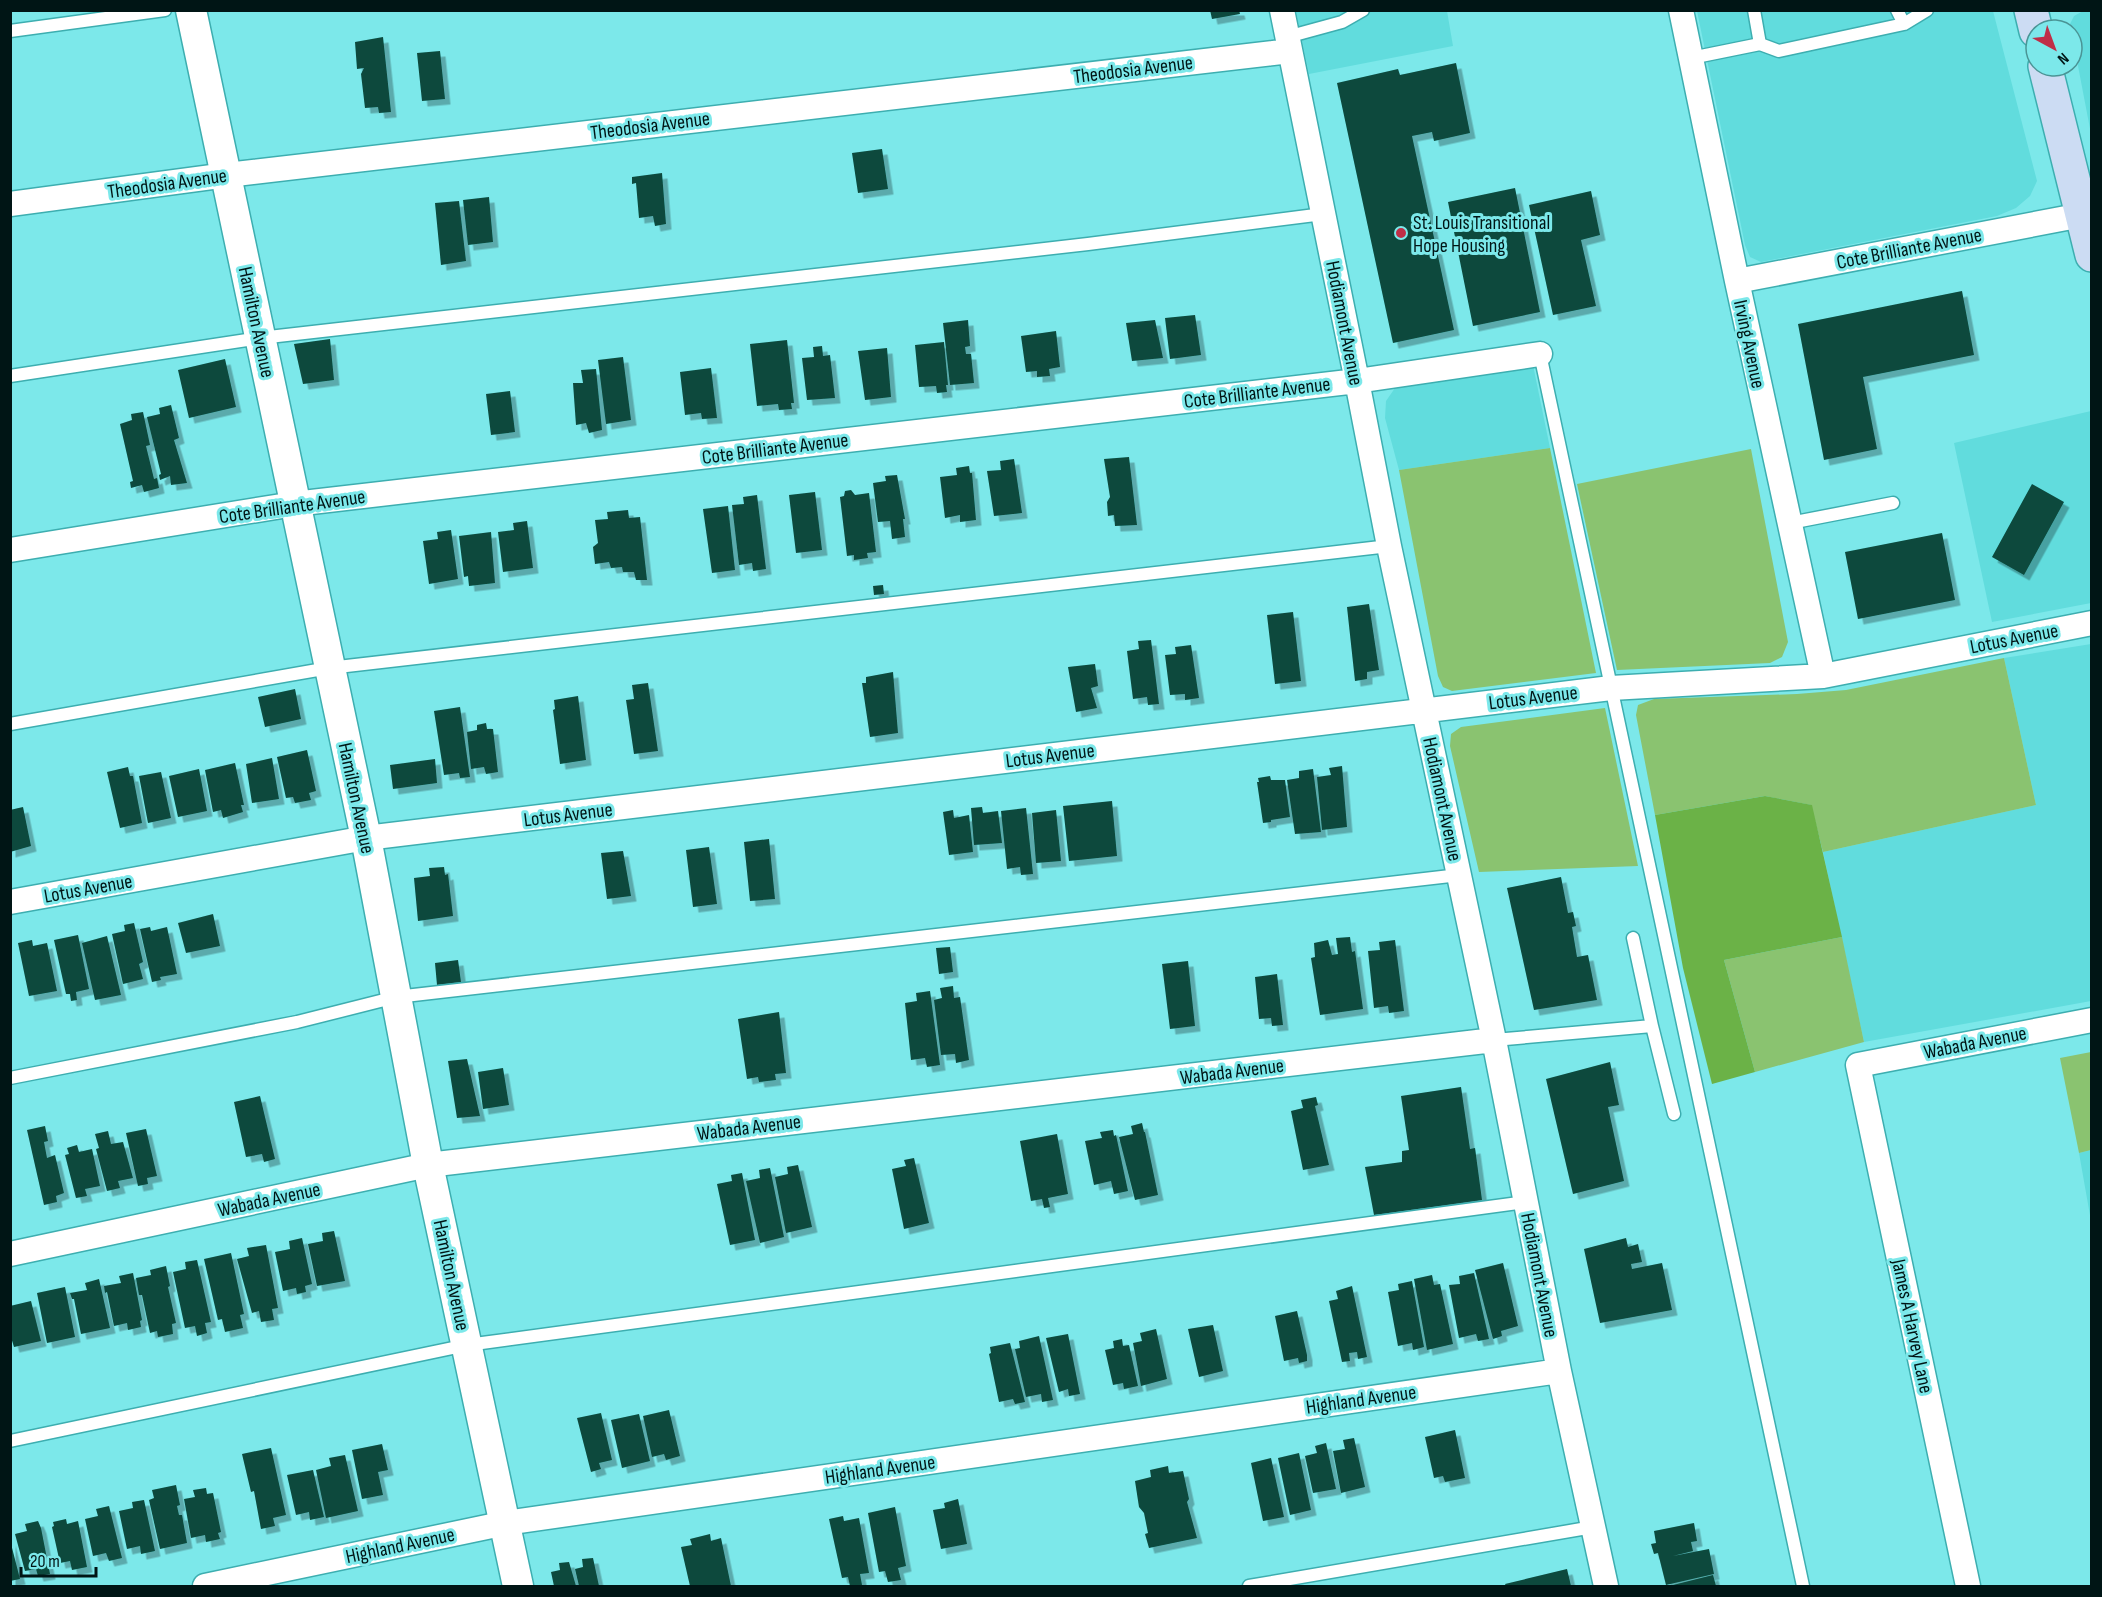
<svg xmlns="http://www.w3.org/2000/svg" width="2102" height="1597" font-family="'Sofia Sans Condensed',sans-serif">
  <style>
    .built { fill: #61dcdd }
    .green { fill: #8ac370 }
    .forest { fill: #6bb247 }
    .building { fill: #09493d; filter: url(#shadow) }
    .lines { fill: none; stroke-linecap: round; stroke-linejoin: round }
    .service-casing { stroke: #3daeb0; stroke-width: 15 }
    .minor-casing { stroke: #3daeb0; stroke-width: 27 }
    .tertiary-casing { stroke: #3daeb0; stroke-width: 33 }
    .secondary-casing { stroke: #3daeb0; stroke-width: 36 }
    .service { stroke: #fff; stroke-width: 12 }
    .minor { stroke: #fff; stroke-width: 24 }
    .tertiary { stroke: #fff; stroke-width: 30 }
    .secondary { stroke: #ccdcf3; stroke-width: 33 }
    .poi-dot { fill: #bf2e47; stroke: #7ce8ea; stroke-width: 2 }
    .labels { text-anchor: middle; stroke-width: 6; stroke-linejoin: round; paint-order: stroke }
    .street-label { font-size: 20px; fill: #001515; stroke: #7ce8ea }
    .poi-label { font-size: 20px; fill: #001515; stroke: #7ce8ea; text-anchor: start }
  </style>
  <defs>
    <filter id="shadow"><feDropShadow dx="5.5" dy="5.5" stdDeviation="0" flood-color="#0004"/></filter>
  </defs>
  <rect width="100%" height="100%" fill="#7ce8ea"/>
  <!-- built -->
  <path class="built" d="M1296,11H1447L1453,46L1309,74Z
    M1697,11H1993L2037,181L2030,196L2016,208L1997,216L1761,262L1750,257L1745,245Z
    M2083,11H2091V134L2070,24L2074,16Z
    M1533,365L1550,448L1399,470L1385,418L1386,401L1395,388Z
    M2091,411V603L1992,622L1954,443Z
    M2091,644V1001L1864,1042L1823,852L2036,805L2004,658Z
    M2091,1150V1221L2079,1153Z"/>
  <!-- green -->
  <path class="green" d="M1550,448L1596,673L1452,691L1443,687L1438,676L1399,470Z
    M1751,449L1788,642L1782,657L1770,663L1617,670L1577,484Z
    M2004,658L2036,805L1823,852L1811,805L1765,796L1655,815L1636,715L1638,705L1654,699L1797,694L1846,690Z
    M1605,708L1638,866L1479,872L1450,746L1451,734L1461,727Z
    M1842,937L1864,1042L1755,1072L1724,960Z
    M2091,1052V1150L2079,1153L2060,1058Z"/>
  <!-- forest -->
  <path class="forest" d="M1765,796L1812,805L1842,937L1724,960L1755,1072L1712,1084L1683,968L1655,815Z"/>
  <!-- building -->
  <path class="building" d="M1210,10H1239L1240,14L1212,19Z
    M383,37L391,112L379,113L378,107L365,108L361,74L364,68L357,69L355,42Z
    M440,51L445,99L422,101L417,53Z
    M1456,63L1470,133L1434,141L1432,132L1412,136L1454,330L1393,343L1337,83L1398,69L1400,75Z
    M882,149L888,189L858,193L852,153Z
    M662,173L666,224L655,226L653,216L639,218L636,183L632,184V177Z
    M1515,188L1540,312L1473,326L1448,202Z
    M1591,191L1600,235L1581,240L1596,306L1553,315L1529,205Z
    M489,197L493,242L468,245L463,200Z
    M459,201L466,261L441,265L435,203Z
    M1962,291L1974,355L1863,377L1877,449L1824,460L1798,324Z
    M1195,315L1201,355L1170,359L1165,318Z
    M968,320L970,346L965,347L966,354H971L974,383L950,385L943,323Z
    M1155,320L1163,358L1132,361L1126,323Z
    M1056,331L1060,367L1049,369L1050,376L1037,377V371L1026,372L1021,336Z
    M330,339L334,380L303,384L294,344Z
    M787,340L794,403H791L792,409L779,410L778,404L757,406L750,344Z
    M944,342L948,385H946L947,392L937,393L936,386L919,387L915,345Z
    M822,346L823,356L830,355L835,398L807,400L802,358L814,357L813,347Z
    M887,348L891,397L865,400L858,351Z
    M623,357L631,420L606,424L598,360Z
    M225,359L236,407L189,418L178,370Z
    M711,368L717,418L702,419L701,413L685,415L680,372Z
    M596,369L602,430L589,433L586,423L576,425L573,383H583L581,370Z
    M510,391L515,432L491,435L486,394Z
    M171,405L179,438L174,440L187,483L171,485L170,476L160,480L159,475L161,474L147,417L160,414L159,408Z
    M143,412L150,445L146,446L154,479L157,478L159,488L144,492L142,485L131,488L130,482L133,481L120,424L132,420L131,414Z
    M1129,457L1137,525L1115,526L1114,515L1108,516L1107,502L1110,497L1104,459Z
    M1014,459L1022,513L994,516L987,471L1001,470L1000,461Z
    M969,466L970,473H972L976,520L960,522V515L945,518L940,477L957,475L956,468Z
    M897,475L905,519H903L905,537L892,539L890,521L878,522L873,483L886,481L885,476Z
    M2032,484L2064,502L2024,575L1992,557Z
    M851,490L855,495L869,493L876,552L867,553L868,558L854,560V555L847,556L840,497L844,496L845,491Z
    M815,492L822,550L796,553L789,495Z
    M757,495L766,569L753,571L752,563L739,565L732,505L744,504L743,497Z
    M728,506L735,570L712,573L703,509Z
    M628,510L629,518L640,517L647,580H636L634,572H623L622,567L611,568L609,562L595,564L593,547L598,543L595,520L608,519L607,512Z
    M527,521L533,568L503,572L498,532L514,530L513,523Z
    M451,530L458,579L429,584L423,541L438,539L437,532Z
    M491,532L495,583L469,586L468,576L464,577L459,536Z
    M1942,533L1955,600L1858,619L1845,552Z
    M883,585L884,594L874,595L873,586Z
    M1369,604L1379,670L1367,672V679L1355,681L1347,607Z
    M1293,612L1301,681L1275,684L1267,615Z
    M1151,640L1159,704L1148,705L1147,697L1133,699L1127,651L1139,649L1138,641Z
    M1191,645L1199,698L1185,700V694L1170,695L1165,655L1176,654L1175,647Z
    M1095,664L1098,686L1091,688L1097,708L1076,712L1068,667Z
    M893,672L898,733L870,737L862,683H866V677Z
    M648,683L658,751L634,754L626,700L634,699L632,685Z
    M295,689L301,719L265,727L258,697Z
    M578,696L586,760L560,764L553,710L555,709L554,700Z
    M460,707L470,777L460,778L459,773L444,775L434,711Z
    M486,723L487,729H493L498,772L486,774L484,767L471,769L467,732L477,730V725Z
    M307,750L316,791L309,793L311,800L295,803L293,797L286,798L277,757Z
    M272,758L279,799L252,803L246,764Z
    M435,759L437,783L393,789L390,765Z
    M235,763L244,805H241L243,812L223,818L221,810L213,812L205,770Z
    M1342,766L1347,827L1322,830L1317,777L1331,775L1329,768Z
    M128,767L130,776H133L142,823L120,828L107,772Z
    M199,769L207,811L178,817L169,776Z
    M1313,769L1321,832L1295,834L1287,780L1299,778V771Z
    M161,772L171,818L148,823L139,776Z
    M1270,776L1271,780H1285L1290,817L1271,820V822L1263,823L1257,782H1259L1258,778Z
    M1112,801L1117,856L1069,861L1063,806Z
    M23,807L31,846L10,852V810Z
    M982,807L983,813L998,811L1002,843L974,845L971,808Z
    M1026,808L1033,874L1021,875L1020,867L1007,869L1001,811Z
    M953,810L954,818L969,815L973,852L949,855L943,812Z
    M1056,810L1061,861L1036,863L1032,813Z
    M769,839L775,899L750,901L744,842Z
    M709,847L717,904L693,907L686,850Z
    M623,851L631,896L607,899L601,853Z
    M444,867L445,875L448,874L453,916L418,921L414,878L430,876L429,868Z
    M1561,877L1568,913L1573,912L1576,926L1572,927L1577,957L1588,955L1597,1000L1534,1010L1507,888Z
    M213,914L220,946L186,953L178,923Z
    M134,923L143,962L139,964L143,979L123,984L112,934L125,931L124,925Z
    M150,927L151,931L167,927L177,974L160,977L161,980L152,982L140,929Z
    M78,935L89,989L76,992L77,1000L71,1001L70,994H66L54,940Z
    M107,936L121,995L95,1000L82,943Z
    M1350,937L1352,952L1355,951L1363,1009L1320,1015L1311,958L1315,957L1314,943L1328,940L1332,955L1338,954L1336,938Z
    M32,940L33,946L47,943L57,991L29,996L18,943Z
    M1395,940L1404,1011L1389,1013L1388,1006L1374,1008L1368,951L1380,950L1379,942Z
    M950,947L953,972L939,974L936,948Z
    M458,960L461,982L437,985L435,963Z
    M1188,961L1195,1026L1170,1029L1162,964Z
    M1277,974L1283,1025L1272,1026L1271,1018L1259,1019L1255,977Z
    M953,986L954,998L960,997L969,1060L956,1063L955,1054L941,1055L934,1000L942,998L940,988Z
    M930,991L940,1065L927,1067L925,1058L911,1060L905,1003L917,1001L916,993Z
    M779,1012L786,1073L775,1074L776,1080L759,1082L758,1077L747,1079L738,1019Z
    M467,1059L480,1116L457,1118L448,1061Z
    M1610,1062L1619,1105L1608,1107L1624,1181L1573,1194L1546,1079Z
    M503,1068L509,1105L483,1109L478,1072Z
    M1461,1087L1470,1149L1475,1148L1482,1200L1374,1215L1365,1167L1402,1162V1151L1409,1150L1401,1096Z
    M260,1096L275,1159L264,1162L262,1154L246,1157L234,1102Z
    M1316,1097L1318,1105L1315,1106L1329,1165L1303,1170L1291,1111L1303,1108L1301,1100Z
    M1142,1123L1144,1132H1145L1158,1195L1135,1200L1119,1137L1133,1134L1131,1126Z
    M45,1126L48,1141L44,1142L47,1158L55,1155L64,1193L56,1196L57,1202L44,1205L27,1130Z
    M146,1129L157,1176L147,1178L148,1184L138,1186L126,1133Z
    M1113,1130L1114,1136L1116,1135L1128,1191L1114,1194L1111,1181L1094,1185L1085,1141L1102,1138L1100,1132Z
    M108,1131L111,1144L123,1142L133,1178L118,1181L120,1188L107,1191L96,1149L99,1148L95,1134Z
    M1057,1134L1068,1194L1048,1198L1050,1207L1044,1208L1042,1199L1031,1201L1020,1141Z
    M77,1145L79,1152L92,1149L100,1186L85,1189L87,1196L76,1198L65,1155L69,1154L67,1148Z
    M914,1158L929,1223L904,1229L892,1169L906,1166L904,1160Z
    M798,1165L812,1227L786,1233L775,1177L788,1174L787,1167Z
    M770,1168L784,1237L760,1243L746,1181L760,1178L759,1170Z
    M742,1173L755,1240L730,1245L717,1184L732,1181L731,1175Z
    M334,1231L345,1281L317,1286L308,1244L323,1241L322,1233Z
    M302,1238L312,1284L305,1286L306,1292L297,1294L296,1288L283,1291L275,1252L290,1249L289,1241Z
    M1626,1238L1628,1247L1638,1244L1642,1262L1631,1264L1632,1269L1662,1263L1672,1310L1600,1323L1584,1249Z
    M266,1245L278,1308L272,1309L274,1320L261,1322L259,1311L252,1313L237,1259L249,1256L247,1248Z
    M231,1253L244,1314L240,1315L243,1328L225,1332L222,1319L218,1320L204,1259Z
    M197,1260L211,1322L205,1323L207,1333L197,1336L195,1326L185,1328L173,1272L186,1269L185,1262Z
    M1503,1263L1518,1326L1501,1331L1502,1336L1493,1339L1475,1270Z
    M166,1266L170,1286L168,1287L176,1323L172,1324L173,1334L158,1337L157,1331L150,1333L142,1295H139L136,1278L151,1275L150,1270Z
    M133,1273L142,1320L140,1321L141,1327L128,1330L127,1323L114,1326L107,1292L105,1293L104,1286L121,1283L119,1276Z
    M1474,1273L1489,1339L1478,1341L1476,1334L1459,1338L1449,1285L1460,1284L1459,1276Z
    M1432,1275L1434,1285L1440,1284L1453,1344L1427,1350L1414,1279Z
    M99,1279L110,1328L81,1334L74,1299H72L70,1293L87,1290L85,1283Z
    M1412,1281L1424,1347L1413,1350L1412,1343L1398,1346L1388,1292L1399,1290L1398,1284Z
    M1352,1286L1367,1357L1358,1359L1357,1352L1349,1353L1350,1361L1342,1362L1329,1301L1338,1299L1336,1291Z
    M65,1287L75,1337L47,1343L37,1293Z
    M31,1301L41,1341L14,1347L10,1334V1306Z
    M1297,1311L1307,1355V1361L1299,1363L1298,1358L1284,1361L1275,1316Z
    M1213,1325L1223,1371L1199,1377L1188,1329Z
    M1156,1329L1167,1379L1141,1386L1133,1343L1142,1341L1140,1333Z
    M1068,1334L1080,1394L1069,1396L1068,1389L1059,1392L1046,1338Z
    M1039,1336L1053,1400L1042,1402L1041,1394L1026,1397L1015,1349L1020,1348L1019,1341Z
    M1122,1339L1123,1346L1129,1345L1138,1386L1124,1389L1123,1383L1113,1385L1105,1350L1114,1348L1113,1341Z
    M1010,1343L1025,1402L1015,1404L1013,1399L999,1402L989,1354L991,1353L990,1347Z
    M669,1410L680,1456L666,1460L664,1454L652,1457L643,1416Z
    M601,1413L612,1460L599,1463L601,1469L591,1472L577,1418Z
    M639,1414L650,1461L622,1468L611,1420Z
    M1455,1430L1465,1478L1445,1482L1443,1476L1434,1478L1425,1437Z
    M1354,1438L1365,1487L1341,1493L1333,1451L1345,1449L1343,1440Z
    M1326,1443L1336,1489L1313,1493L1305,1456L1317,1453L1315,1446Z
    M382,1444L388,1470L378,1472L383,1495L362,1499L352,1450Z
    M271,1448L286,1515L273,1518L275,1526L261,1529L254,1491L251,1492L242,1454Z
    M1299,1453L1311,1510L1290,1515L1278,1458Z
    M345,1455L358,1511L326,1518L316,1470L331,1466L329,1458Z
    M1271,1458L1284,1517L1263,1521L1251,1463Z
    M1168,1466L1169,1473L1183,1471L1189,1499L1187,1502L1197,1538L1149,1548L1145,1534L1148,1533L1144,1513L1139,1507L1135,1481L1151,1477L1150,1470Z
    M313,1470L324,1517L310,1520L309,1512L296,1515L287,1475Z
    M176,1485L180,1505L177,1506L179,1515H182L187,1543L160,1549L149,1500L154,1498L152,1490Z
    M206,1488L207,1494L213,1493L221,1532L218,1533L220,1539L206,1542L205,1535L191,1538L184,1499L195,1497L193,1490Z
    M958,1499L967,1544L941,1549L933,1510L945,1508L944,1503Z
    M144,1500L155,1551L141,1554L140,1546L127,1549L119,1511L133,1508L132,1502Z
    M109,1506L122,1558L109,1561L106,1553L93,1556L85,1519L98,1516L96,1509Z
    M895,1507L906,1566L898,1568L901,1580L888,1582L885,1571L879,1572L868,1513Z
    M843,1516L844,1521L859,1518L869,1573L860,1574L862,1585L850,1586L848,1577L842,1578L829,1519Z
    M66,1519L67,1524L78,1521L87,1567L72,1570L70,1561L60,1563L52,1527L54,1526L53,1522Z
    M38,1521L41,1528L50,1574L38,1576L36,1569L25,1571L15,1534L27,1531L25,1524Z
    M1694,1523L1697,1541L1691,1542L1693,1551L1673,1556L1709,1549L1714,1574L1666,1585L1658,1553L1654,1554L1651,1544L1656,1543L1654,1531Z
    M710,1534L711,1541L721,1538L731,1586H690L681,1547L692,1545L690,1539Z
    M10,1540L20,1579L10,1581Z
    M593,1558L599,1586H579L575,1569L583,1567L582,1559Z
    M569,1562L576,1586H554L551,1572L560,1570L559,1563Z
    M1567,1569L1571,1586H1506L1505,1584Z
    M1713,1575L1716,1586H1669Z"/>
  <g class="lines">
    <!-- service casing -->
    <g class="service-casing">
      <path id="service" d="M1754,10L1760,44
        M1897,10L1904,24
        M10,31L165,10
        M1287,37L1342,22L1363,10
        M1691,58L1760,44L1779,51L1904,24L1927,10
        M1540,354L1803,1586
        M10,376L260,338L1088,244L1323,214
        M1790,523L1893,503
        M10,724L329,668L1389,546
        M1633,938L1652,1026
        M1494,1040L1652,1026L1674,1114
        M10,1078L297,1022L396,997L1459,875
        M10,1441L467,1345L1526,1202
        M1249,1586L1593,1527"/>
    </g>
    <!-- minor casing -->
    <g class="minor-casing">
      <path id="minor" d="M1282,10L1357,381L1389,546L1494,1040L1559,1371L1606,1586
        M1681,10L1737,281L1823,676
        M10,204L227,175L1290,51
        M1737,281L2082,215
        M10,550L294,504L1357,381L1540,354
        M10,902L366,838L1611,688L1823,676L2092,623
        M10,1254L428,1165L1494,1040
        M205,1586L506,1523L1559,1371
        M1968,1586L1858,1065L2092,1020"/>
    </g>
    <!-- tertiary casing -->
    <g class="tertiary-casing">
      <path id="tertiary" d="M191,10L366,838L428,1165L518,1586"/>
    </g>
    <!-- secondary casing -->
    <g class="secondary-casing">
      <path id="secondary" d="M2031,10L2036,31
        M2045,66L2092,255"/>
    </g>
    <!-- service -->
    <use href="#service" class="service"/>
    <!-- minor -->
    <use href="#minor" class="minor"/>
    <!-- tertiary -->
    <use href="#tertiary" class="tertiary"/>
    <!-- secondary -->
    <use href="#secondary" class="secondary"/>
  </g>
  <!-- markers -->
  <circle class="poi-dot" cx="1401" cy="233" r="6"/>
  <g class="labels">
    <!-- street labels -->
    <g class="street-label">
      <text transform="translate(1133 69) rotate(-7)" y="7">Theodosia Avenue</text>
      <text transform="translate(650 125) rotate(-7)" y="7">Theodosia Avenue</text>
      <text transform="translate(167 183) rotate(-8)" y="7">Theodosia Avenue</text>
      <text transform="translate(1909 248) rotate(-11)" y="7">Cote Brilliante Avenue</text>
      <text transform="translate(257 322) rotate(78)" y="7">Hamilton Avenue</text>
      <text transform="translate(1345 323) rotate(79)" y="7">Hodiamont Avenue</text>
      <text transform="translate(1750 344) rotate(78)" y="7">Irving Avenue</text>
      <text transform="translate(1257 392) rotate(-7)" y="7">Cote Brilliante Avenue</text>
      <text transform="translate(775 448) rotate(-7)" y="7">Cote Brilliante Avenue</text>
      <text transform="translate(292 506) rotate(-8)" y="7">Cote Brilliante Avenue</text>
      <text transform="translate(2014 638) rotate(-11)" y="7">Lotus Avenue</text>
      <text transform="translate(1533 697) rotate(-7)" y="7">Lotus Avenue</text>
      <text transform="translate(1050 755) rotate(-7)" y="7">Lotus Avenue</text>
      <text transform="translate(357 798) rotate(78)" y="7">Hamilton Avenue</text>
      <text transform="translate(1443 799) rotate(78)" y="7">Hodiamont Avenue</text>
      <text transform="translate(568 814) rotate(-7)" y="7">Lotus Avenue</text>
      <text transform="translate(88 888) rotate(-10)" y="7">Lotus Avenue</text>
      <text transform="translate(1975 1042) rotate(-11)" y="7">Wabada Avenue</text>
      <text transform="translate(1232 1071) rotate(-7)" y="7">Wabada Avenue</text>
      <text transform="translate(749 1127) rotate(-7)" y="7">Wabada Avenue</text>
      <text transform="translate(269 1199) rotate(-12)" y="7">Wabada Avenue</text>
      <text transform="translate(452 1275) rotate(78)" y="7">Hamilton Avenue</text>
      <text transform="translate(1540 1275) rotate(79)" y="7">Hodiamont Avenue</text>
      <text transform="translate(1913 1326) rotate(78)" y="7">James A Harvey Lane</text>
      <text transform="translate(1361 1399) rotate(-8)" y="7">Highland Avenue</text>
      <text transform="translate(880 1469) rotate(-8)" y="7">Highland Avenue</text>
      <text transform="translate(400 1545) rotate(-12)" y="7">Highland Avenue</text>
    </g>
    <!-- poi labels -->
    <g class="poi-label">
      <text x="1413" y="229">St. Louis Transitional<tspan x="1413" dy="23">Hope Housing</tspan></text>
    </g>
  </g>
  <!-- border -->
  <rect width="2102" height="1597" fill="none" stroke="#001515" stroke-width="24"/>
  <!-- north arrow -->
  <g transform="translate(2054 48) rotate(139)"><circle r="28" fill="#7ce8ea" stroke="#4a9495" stroke-width="1.5"/>
  <path d="M0-4.5L10 22L0 15L-10 22Z" fill="#bf2e47"/>
  <text y="-9" font-size="16" font-weight="bold" text-anchor="middle" fill="#001515">N</text>
  </g>
  <!-- scale -->
  <path d="M21 1567v9h75v-9" fill="none" stroke="#001515" stroke-width="3"/>
  <text x="30" y="1567" font-size="18" fill="#001515" stroke="#7ce8ea" stroke-width="4.5" paint-order="stroke">20 m</text>
</svg>
